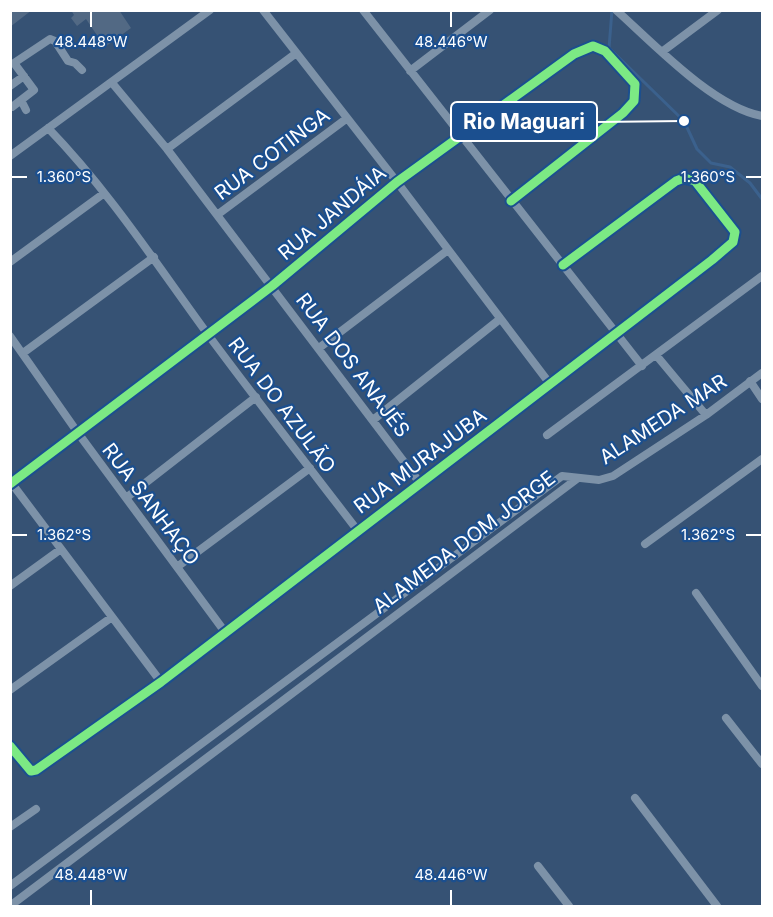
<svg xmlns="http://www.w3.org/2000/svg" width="773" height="917" font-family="Inter,sans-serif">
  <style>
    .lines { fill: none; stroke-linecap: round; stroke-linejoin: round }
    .stream { stroke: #3b618d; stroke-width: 3 }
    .building { fill: #526984 }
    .minor { stroke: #7d92a8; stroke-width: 8 }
    .cycleway-casing { stroke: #1b4f8f; stroke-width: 13 }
    .cycleway { stroke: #7ce984; stroke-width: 9 }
    .ticks { fill: none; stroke: #fff; stroke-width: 2 }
    .labels { text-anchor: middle; stroke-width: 4.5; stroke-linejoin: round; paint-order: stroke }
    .street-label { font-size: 20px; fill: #fff; stroke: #1b4f8f }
    .ticks-label { font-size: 15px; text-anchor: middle; fill: #fff; stroke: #1b4f8f; stroke-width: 4.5; stroke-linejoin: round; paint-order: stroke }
    .leader { fill: none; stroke: #fff; stroke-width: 2 }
    .callout-dot { fill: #fff; stroke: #1b4f8f; stroke-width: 2 }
    .callout { fill: #1b4f8f; stroke: #fff; stroke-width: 2 }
    .callout-label { font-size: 21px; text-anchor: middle; font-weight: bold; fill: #fff }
  </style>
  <rect width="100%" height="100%" fill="#365274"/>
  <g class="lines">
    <!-- stream -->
    <path class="stream" d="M612,10L609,48L684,121L697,149L711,163L730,167L750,183L762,199"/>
  </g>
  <!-- building -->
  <path class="building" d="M10,10H32L10,27Z
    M71,10H119L131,28L105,47L86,19L77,26L71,18L74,15Z"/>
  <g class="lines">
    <!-- minor -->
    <path class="minor" d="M263,10L397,182L550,384
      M363,10L642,366
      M616,10C654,44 713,107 762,116
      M663,51L718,10
      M410,71L490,10
      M113,84L167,149L420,483
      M10,86L24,76
      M21,100L26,110
      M10,106L12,107L34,90L14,63L50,39L55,41L68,61L75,63L82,70
      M48,128C109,191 157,265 209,336C258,402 308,466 358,531
      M167,149L295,54
      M10,156L210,10
      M217,215L346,119
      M10,262L103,194
      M10,336L78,433L225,632
      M319,348L448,250
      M23,353L154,257
      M656,355L706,415
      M750,381L762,399
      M373,420L500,319
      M547,435L762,276
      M10,481L161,682
      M10,484L272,286L397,182L574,54L593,46L605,51L635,84L634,101L623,113L511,201
      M126,498L256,397
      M645,544L762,459
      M177,567L310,468
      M10,586L61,549
      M696,593L762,686
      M10,690L112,617
      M726,718L762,764
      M10,746L31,771L36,770L161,682L712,260L733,242L735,232L695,181L684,178L676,181L563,265
      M635,798L717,906
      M10,827L36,809
      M538,866L569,906
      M10,886L562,476L599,480L613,476L706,415L762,373
      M10,906L578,478"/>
    <!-- cycleway casing -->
    <g class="cycleway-casing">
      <path id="cycleway" d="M10,484L272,286L397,182L574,54L593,46L605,51L635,84L634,101L623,113L511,201
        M10,746L31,771L36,770L161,682L712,260L733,242L735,232L695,181L684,178L676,181L563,265"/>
    </g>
    <!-- cycleway -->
    <use href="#cycleway" class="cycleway"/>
  </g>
  <!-- ticks -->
  <path class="ticks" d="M91,12V27M451,12V27M12,177H27M746,177H761M12,535H27M746,535H761M91,890V905M451,890V905"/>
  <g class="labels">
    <!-- street labels -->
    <g class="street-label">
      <text transform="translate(272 154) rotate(-37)" y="7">RUA COTINGA</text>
      <text transform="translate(332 213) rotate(-40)" y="7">RUA JANDÁIA</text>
      <text transform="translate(353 365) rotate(53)" y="7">RUA DOS ANAJÉS</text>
      <text transform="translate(282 405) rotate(53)" y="7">RUA DO AZULÃO</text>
      <text transform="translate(663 419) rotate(-33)" y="7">ALAMEDA MAR</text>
      <text transform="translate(420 461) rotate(-37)" y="7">RUA MURAJUBA</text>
      <text transform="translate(151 504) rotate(53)" y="7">RUA SANHAÇO</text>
      <text transform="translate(464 542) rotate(-37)" y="7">ALAMEDA DOM JORGE</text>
    </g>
  </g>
  <g class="ticks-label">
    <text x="91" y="47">48.448°W</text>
    <text x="451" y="47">48.446°W</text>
    <text x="64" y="182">1.360°S</text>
    <text x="708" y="182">1.360°S</text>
    <text x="64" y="540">1.362°S</text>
    <text x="708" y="540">1.362°S</text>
    <text x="91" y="880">48.448°W</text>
    <text x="451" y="880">48.446°W</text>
  </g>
  <!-- callouts -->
  <path class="leader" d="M684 121L597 122"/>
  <circle class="callout-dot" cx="684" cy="121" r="6"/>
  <rect class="callout" x="451" y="102" width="146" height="39" rx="6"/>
  <g class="callout-label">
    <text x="524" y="129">Rio Maguari</text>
  </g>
  <!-- border -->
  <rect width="773" height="917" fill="none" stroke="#ffffff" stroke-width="24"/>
</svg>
